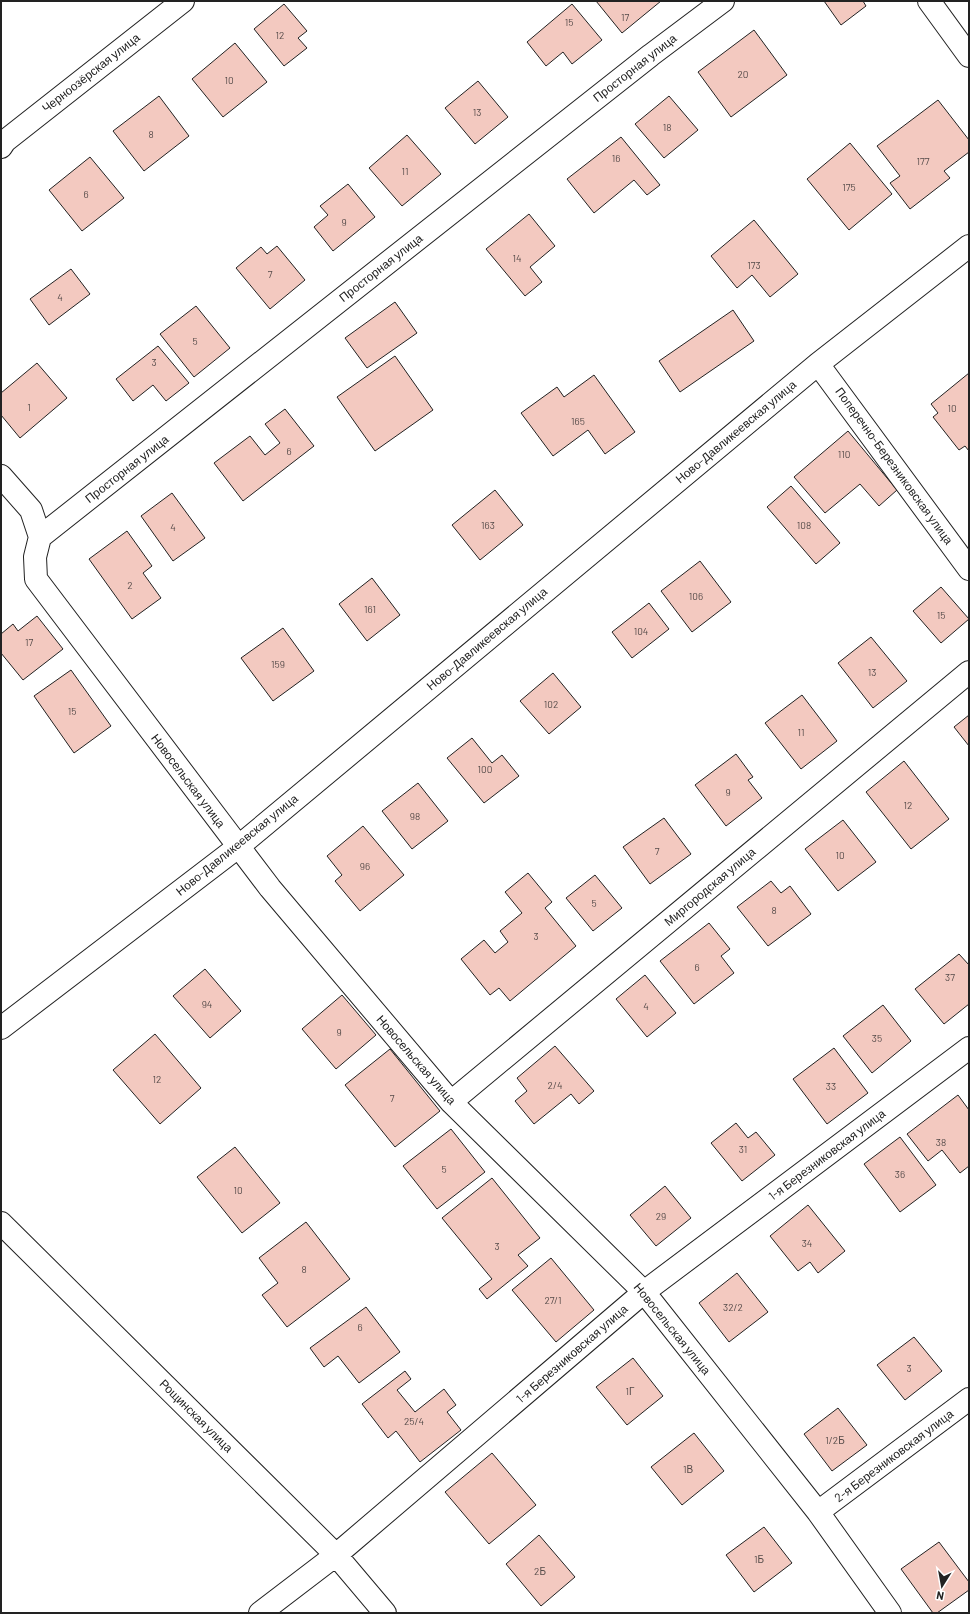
<svg xmlns="http://www.w3.org/2000/svg" width="970" height="1614" font-family="Barlow,sans-serif">
  <style>
    .building { fill: #f3c9c0; stroke: #222 }
    .lines { fill: none; stroke-linecap: round; stroke-linejoin: round }
    .minor-casing { stroke: #222; stroke-width: 24 }
    .minor { stroke: #fff; stroke-width: 22 }
    .labels { text-anchor: middle; stroke-width: 3; stroke-linejoin: round; paint-order: stroke }
    .number-label { font-size: 10px; fill: #564c4a }
    .street-label { font-size: 12px; fill: #222; stroke: #fff }
  </style>
  <rect width="100%" height="100%" fill="#fff"/>
  <!-- building -->
  <path class="building" d="M596,1H661L622,33Z
    M824,1H863L866,6L841,25Z
    M284,4L307,31L298,38L307,48L284,66L254,29Z
    M572,4L602,40L572,64L563,52L546,66L527,42Z
    M754,30L787,75L731,117L698,72Z
    M235,43L267,82L223,117L192,79Z
    M478,81L508,117L475,144L445,108Z
    M159,96L189,136L144,171L113,131Z
    M669,96L698,130L664,158L635,124Z
    M938,100L969,140V152L944,171L950,178L910,209L890,183L900,176L877,146Z
    M407,135L441,174L402,206L369,168Z
    M621,137L660,185L647,195L634,180L594,213L567,179Z
    M850,143L892,194L849,230L807,179Z
    M90,157L124,198L82,231L49,190Z
    M348,184L375,217L333,251L314,227L328,215L320,206Z
    M529,214L555,246L530,267L542,282L525,296L486,249Z
    M754,220L798,274L770,297L752,275L737,288L711,256Z
    M277,246L305,280L270,309L236,268L261,247L267,254Z
    M71,269L90,294L49,325L30,299Z
    M395,302L417,333L367,368L345,338Z
    M196,306L230,348L194,377L160,334Z
    M733,310L754,341L680,392L659,361Z
    M158,346L189,383L166,401L153,385L133,401L116,379Z
    M395,356L433,410L375,451L337,397Z
    M37,363L67,398L20,438L1,415V393Z
    M969,373V451L965,446L959,450L933,417L938,413L931,404Z
    M594,375L635,432L605,454L588,430L553,456L521,413L557,387L564,397Z
    M285,409L314,446L243,501L214,463L250,436L265,455L280,443L265,424Z
    M848,431L897,490L879,506L860,484L825,513L794,477Z
    M791,486L840,543L816,564L767,507Z
    M495,490L523,525L480,560L452,525Z
    M172,493L205,538L173,561L141,516Z
    M127,531L152,566L143,573L161,598L132,619L89,559Z
    M700,561L731,602L692,632L661,591Z
    M372,578L400,615L367,641L339,604Z
    M941,587L969,619L941,643L913,611Z
    M649,603L669,629L632,658L612,632Z
    M37,616L63,649L23,680L1,653V634L13,624L18,631Z
    M283,628L314,671L273,701L241,658Z
    M871,637L907,681L873,708L838,663Z
    M71,670L111,726L74,753L34,696Z
    M553,673L581,707L549,734L520,701Z
    M802,695L837,741L801,769L765,723Z
    M969,715V746L954,727Z
    M472,738L492,763L502,755L519,776L484,803L447,758Z
    M736,754L753,777L748,780L762,798L726,826L695,785Z
    M904,761L949,819L911,849L866,792Z
    M418,783L448,821L412,849L382,811Z
    M664,818L691,854L650,884L623,847Z
    M843,820L876,862L838,891L805,849Z
    M363,826L404,875L360,911L335,881L342,875L327,856Z
    M528,873L552,902L545,908L576,946L510,1001L499,988L490,995L461,959L484,940L495,953L508,942L500,931L522,913L505,892Z
    M595,875L622,908L593,931L566,898Z
    M771,881L781,893L790,886L811,914L768,946L737,907Z
    M709,923L730,949L721,956L734,973L694,1004L660,961Z
    M959,954L969,965V1004L944,1024L915,989Z
    M205,969L241,1011L210,1038L173,996Z
    M645,975L676,1013L647,1037L616,999Z
    M342,995L376,1035L336,1069L302,1029Z
    M883,1005L911,1041L872,1073L843,1036Z
    M155,1034L201,1088L160,1124L113,1070Z
    M555,1046L594,1091L579,1104L571,1094L534,1124L515,1101L527,1091L517,1078Z
    M834,1048L868,1093L827,1124L793,1079Z
    M390,1049L440,1111L395,1147L345,1085Z
    M958,1095L969,1110V1166L960,1173L942,1150L928,1161L907,1134Z
    M736,1123L748,1138L756,1132L775,1155L742,1181L711,1143Z
    M451,1129L485,1172L437,1209L403,1166Z
    M900,1137L936,1185L900,1212L864,1164Z
    M235,1147L280,1203L242,1233L197,1177Z
    M492,1178L540,1238L518,1255L528,1266L487,1299L479,1289L492,1279L442,1218Z
    M665,1186L691,1218L656,1246L630,1215Z
    M808,1205L845,1251L818,1273L810,1262L798,1271L770,1236Z
    M306,1222L350,1279L287,1327L262,1295L278,1283L259,1258Z
    M551,1258L594,1310L556,1342L512,1290Z
    M737,1273L768,1312L729,1342L699,1303Z
    M366,1307L400,1352L359,1383L338,1356L324,1367L310,1348Z
    M914,1337L942,1371L905,1400L877,1365Z
    M633,1358L663,1396L627,1425L596,1387Z
    M405,1371L411,1379L397,1390L415,1412L444,1389L456,1405L447,1412L461,1430L420,1462L396,1431L388,1438L362,1404Z
    M838,1408L867,1445L832,1471L804,1434Z
    M694,1433L724,1471L682,1505L651,1467Z
    M492,1453L536,1505L489,1544L445,1492Z
    M764,1527L792,1563L754,1592L726,1555Z
    M539,1535L575,1577L541,1606L506,1564Z
    M939,1542L969,1582V1590L937,1613H933L901,1569Z"/>
  <g class="lines">
    <!-- minor casing -->
    <g class="minor-casing">
      <path id="minor" d="M929,1L969,56
        M1,147L5,141L183,1
        M818,364L969,569
        M1,476L31,510L40,537L35,557L36,579L270,888L451,1102L644,1292L818,1512L890,1613
        M40,537L651,55L723,1
        M1,1028L238,847L818,364L969,246
        M451,1102L969,672
        M1,1223L336,1555L385,1613
        M818,1512L969,1399
        M260,1613L336,1555L644,1292L969,1048"/>
    </g>
    <!-- minor -->
    <use href="#minor" class="minor"/>
  </g>
  <g class="labels">
    <!-- number labels -->
    <g class="number-label">
      <text x="625" y="21">17</text>
      <text x="569" y="26">15</text>
      <text x="280" y="39">12</text>
      <text x="743" y="78">20</text>
      <text x="229" y="84">10</text>
      <text x="477" y="116">13</text>
      <text x="667" y="131">18</text>
      <text x="151" y="138">8</text>
      <text x="616" y="162">16</text>
      <text x="923" y="165">177</text>
      <text x="405" y="175">11</text>
      <text x="849" y="191">175</text>
      <text x="86" y="198">6</text>
      <text x="344" y="226">9</text>
      <text x="517" y="262">14</text>
      <text x="754" y="269">173</text>
      <text x="270" y="278">7</text>
      <text x="60" y="301">4</text>
      <text x="195" y="345">5</text>
      <text x="154" y="366">3</text>
      <text x="29" y="411">1</text>
      <text x="952" y="412">10</text>
      <text x="578" y="425">165</text>
      <text x="289" y="455">6</text>
      <text x="844" y="458">110</text>
      <text x="488" y="529">163</text>
      <text x="804" y="529">108</text>
      <text x="173" y="531">4</text>
      <text x="130" y="589">2</text>
      <text x="696" y="600">106</text>
      <text x="370" y="613">161</text>
      <text x="941" y="619">15</text>
      <text x="641" y="635">104</text>
      <text x="29" y="646">17</text>
      <text x="278" y="668">159</text>
      <text x="872" y="676">13</text>
      <text x="551" y="708">102</text>
      <text x="72" y="715">15</text>
      <text x="801" y="736">11</text>
      <text x="485" y="773">100</text>
      <text x="728" y="796">9</text>
      <text x="908" y="809">12</text>
      <text x="415" y="820">98</text>
      <text x="657" y="855">7</text>
      <text x="840" y="859">10</text>
      <text x="365" y="870">96</text>
      <text x="594" y="907">5</text>
      <text x="774" y="914">8</text>
      <text x="536" y="940">3</text>
      <text x="697" y="971">6</text>
      <text x="950" y="981">37</text>
      <text x="207" y="1008">94</text>
      <text x="646" y="1010">4</text>
      <text x="339" y="1036">9</text>
      <text x="877" y="1042">35</text>
      <text x="157" y="1083">12</text>
      <text x="555" y="1089">2/4</text>
      <text x="831" y="1090">33</text>
      <text x="392" y="1102">7</text>
      <text x="941" y="1146">38</text>
      <text x="743" y="1153">31</text>
      <text x="444" y="1173">5</text>
      <text x="900" y="1178">36</text>
      <text x="238" y="1194">10</text>
      <text x="661" y="1220">29</text>
      <text x="807" y="1247">34</text>
      <text x="497" y="1250">3</text>
      <text x="304" y="1273">8</text>
      <text x="553" y="1304">27/1</text>
      <text x="733" y="1311">32/2</text>
      <text x="360" y="1331">6</text>
      <text x="909" y="1372">3</text>
      <text x="630" y="1395">1Г</text>
      <text x="414" y="1425">25/4</text>
      <text x="835" y="1444">1/2Б</text>
      <text x="688" y="1473">1В</text>
      <text x="759" y="1563">1Б</text>
      <text x="540" y="1575">2Б</text>
    </g>
    <!-- street labels -->
    <g class="street-label">
      <text transform="translate(635 68) rotate(-38)" y="4">Просторная улица</text>
      <text transform="translate(91 73) rotate(-38)" y="4">Черноозёрская улица</text>
      <text transform="translate(381 268) rotate(-38)" y="4">Просторная улица</text>
      <text transform="translate(736 432) rotate(-40)" y="4">Ново-Давликеевская улица</text>
      <text transform="translate(894 466) rotate(54)" y="4">Поперечно-Березниковская улица</text>
      <text transform="translate(127 469) rotate(-38)" y="4">Просторная улица</text>
      <text transform="translate(487 639) rotate(-40)" y="4">Ново-Давликеевская улица</text>
      <text transform="translate(188 781) rotate(53)" y="4">Новосельская улица</text>
      <text transform="translate(237 845) rotate(-39)" y="4">Ново-Давликеевская улица</text>
      <text transform="translate(710 887) rotate(-40)" y="4">Миргородская улица</text>
      <text transform="translate(416 1060) rotate(49)" y="4">Новосельская улица</text>
      <text transform="translate(827 1155) rotate(-37)" y="4">1-я Березниковская улица</text>
      <text transform="translate(672 1329) rotate(51)" y="4">Новосельская улица</text>
      <text transform="translate(572 1354) rotate(-41)" y="4">1-я Березниковская улица</text>
      <text transform="translate(196 1416) rotate(45)" y="4">Рощинская улица</text>
      <text transform="translate(894 1456) rotate(-37)" y="4">2-я Березниковская улица</text>
    </g>
  </g>
  <!-- border -->
  <rect width="970" height="1614" fill="none" stroke="#222222" stroke-width="4"/>
  <!-- north arrow -->
  <g transform="translate(942 1586) rotate(191)" stroke="#ffffff" stroke-width="3" paint-order="stroke">
  <path d="M0-3L7 15L0 10L-7 15Z" fill="#222222"/>
  <text y="-6" font-size="11" font-weight="bold" text-anchor="middle" fill="#222222">N</text>
  </g>
</svg>
